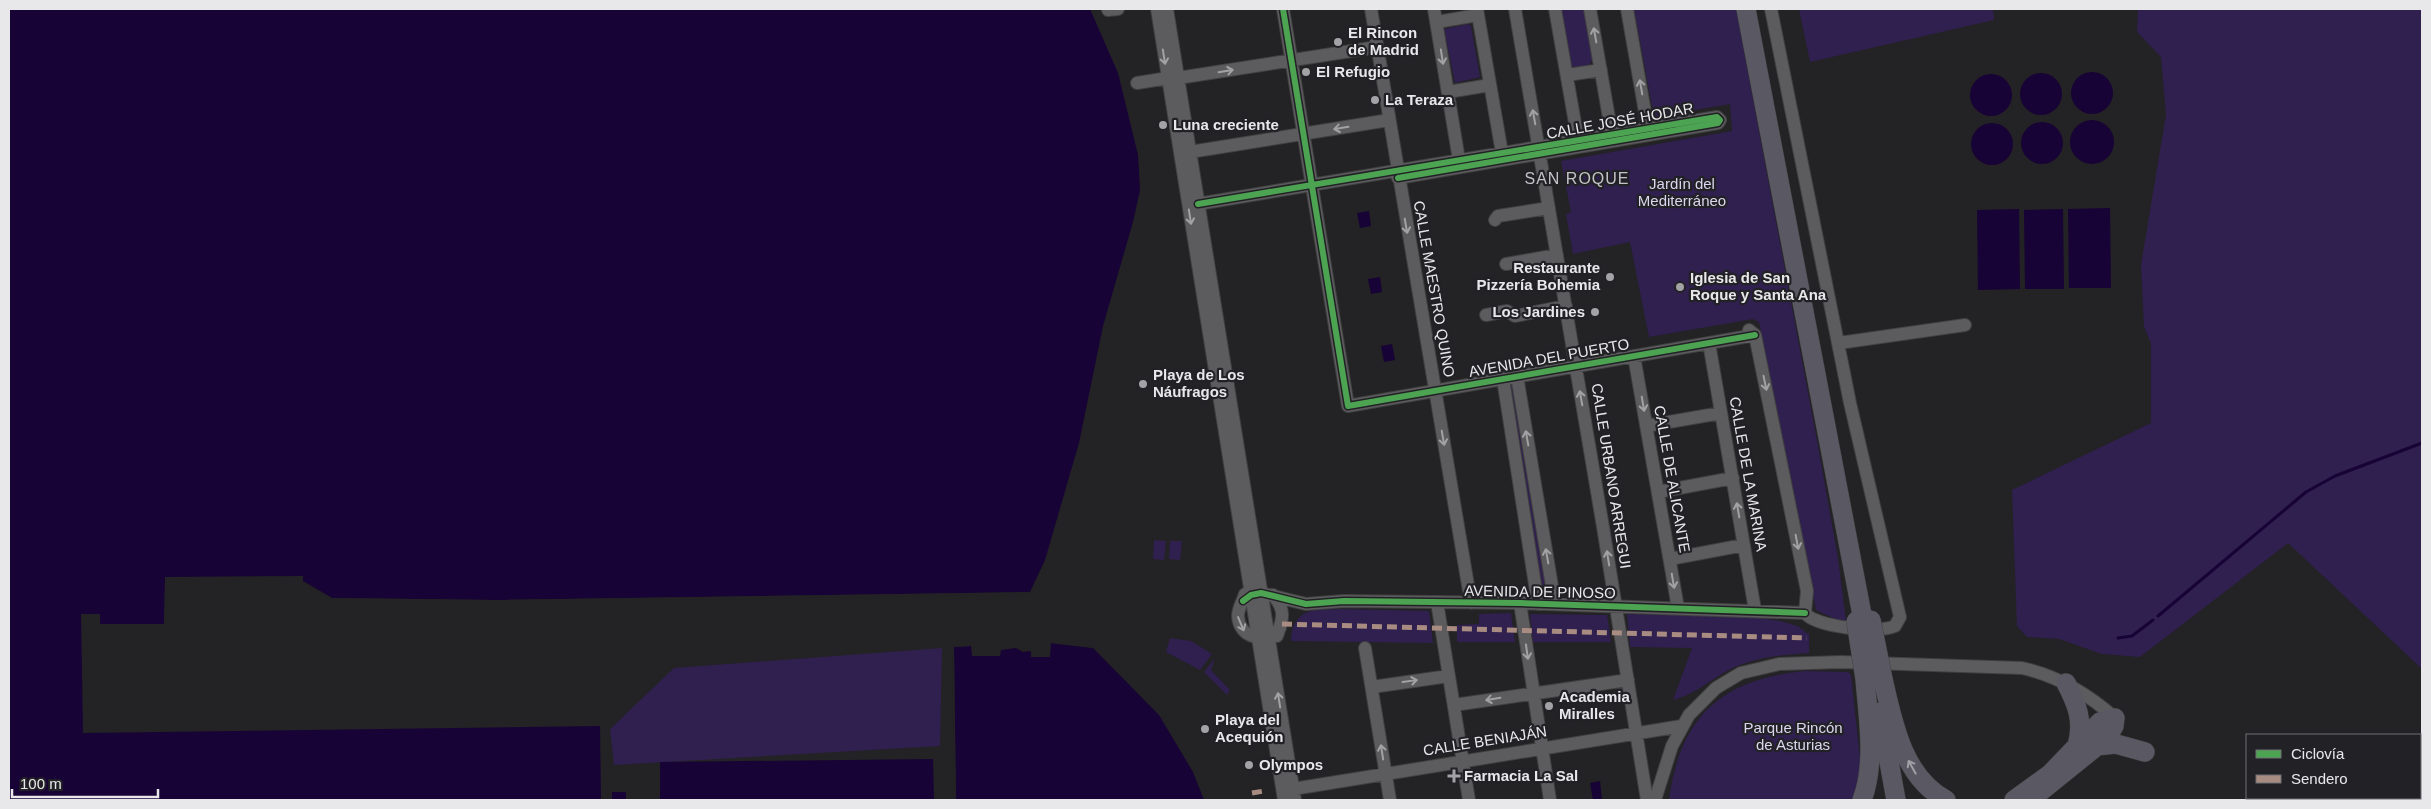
<svg xmlns="http://www.w3.org/2000/svg" width="2431" height="809" font-family="Helvetica,sans-serif">
  <style>
    .green { fill: #30204f }
    .water { fill: #180336 }
    .pier { fill: #232224 }
    .lines { fill: none; stroke-linecap: round; stroke-linejoin: round }
    .stream { stroke: #180336; stroke-width: 3 }
    .minor-casing { stroke: #404041; stroke-width: 14 }
    .highway-casing { stroke: #404041; stroke-width: 20 }
    .minor { stroke: #5c5c5e; stroke-width: 12 }
    .highway { stroke: #5a5862; stroke-width: 19 }
    .highway-bridge-casing { stroke: #404041; stroke-width: 20; stroke-linecap: butt }
    .highway-bridge { stroke: #5a5862; stroke-width: 19 }
    .quiet { stroke: #a88b81; stroke-width: 5; stroke-dasharray: 10 5; stroke-linecap: butt }
    .cycleway-casing { stroke: #222125; stroke-width: 9 }
    .cycleway { stroke: #4ca352; stroke-width: 6 }
    .oneway { stroke: #a2a2a4 }
    .oneway2 { stroke: #a1a0a6 }
    .poi-dot { fill: #a3a3a5; stroke: #222125; stroke-width: 2 }
    .labels { text-anchor: middle; stroke-width: 4.5; stroke-linejoin: round; paint-order: stroke }
    .poi-label { font-size: 15px; font-weight: bold; fill: #e8e8eb; stroke: #222125; text-anchor: start }
    .street-label { font-size: 15px; fill: #e8e8eb; stroke: #222125 }
    .park-label { font-size: 15px; fill: #dbd6ed; stroke: #222125 }
    .neighbourhood-label { font-size: 16px; letter-spacing: 1px; fill: #c3c2c8; stroke: #222125 }
  </style>
  <rect width="100%" height="100%" fill="#232224"/>
  <!-- green -->
  <path class="green" d="M1561,9H1584L1593,59L1589,65L1577,68L1571,66Z
    M1634,9H1736L1818,446L1838,558L1846,621L1833,618L1816,610L1759,322L1753,319L1649,337L1630,242L1573,254L1566,214L1571,212L1561,161L1732,131L1730,104L1654,117Z
    M1799,9H1993L1994,20L1810,62Z
    M2138,9H2422V669L2288,543L2140,657L2102,654L2059,639L2027,637L2017,626L2012,490L2151,423V343L2144,327L2141,265L2166,115L2161,57L2137,32Z
    M1468,24L1471,26L1480,77L1455,83L1444,29Z
    M1515,384L1551,592H1540L1505,386Z
    M1154,540L1166,541L1164,560L1153,559Z
    M1170,541H1182L1180,560L1169,559Z
    M1339,609L1429,611L1433,643L1292,641L1291,639C1294,608 1313,610 1339,609Z
    M1511,613L1515,642H1457V625L1479,624V614Z
    M1530,614L1607,615L1611,642H1533Z
    M1627,614C1657,615 1793,610 1806,633H1809V653C1778,655 1748,658 1720,675C1704,685 1692,695 1673,700L1692,648L1630,647Z
    M1170,638L1191,641L1212,654L1200,670L1166,652Z
    M942,648L940,746L614,765L610,729L674,668Z
    M1215,658L1211,670L1230,690L1227,695L1204,672Z
    M1805,671L1848,672L1851,675L1861,767L1860,779L1854,800H1669C1680,716 1722,679 1805,671Z"/>
  <!-- water -->
  <path class="water" d="M9,9H1090L1118,73L1138,155L1140,190L1133,222L1103,326L1079,443L1045,560L1030,592L498,600L332,598L303,581V576L165,577L164,625L100,624V614H81L83,733L600,726L601,800H9Z
    M2071 93a21 21 0 1 1 42 0a21 21 0 1 1-42 0Z
    M2020 94a21 21 0 1 1 42 0a21 21 0 1 1-42 0Z
    M1970 95a21 21 0 1 1 42 0a21 21 0 1 1-42 0Z
    M2070 142a22 22 0 1 1 44 0a22 22 0 1 1-44 0Z
    M2021 143a21 21 0 1 1 42 0a21 21 0 1 1-42 0Z
    M1971 144a21 21 0 1 1 42 0a21 21 0 1 1-42 0Z
    M2110,208L2111,288H2069L2068,209Z
    M2019,209L2020,289L1978,290L1977,210Z
    M2063,209L2064,289H2025L2024,210Z
    M1369,211L1371,226L1360,228L1357,213Z
    M1380,277L1382,292L1371,294L1368,279Z
    M1392,344L1395,360L1384,362L1381,346Z
    M1051,643L1093,648L1159,715L1193,772L1204,800H956L954,647L971,646L972,656H1000L1001,650L1016,648L1023,652L1031,651V657H1050Z
    M933,759L934,800H660V762Z
    M1600,781L1602,800H1593L1590,783Z
    M612,792H626V800H612Z"/>
  <!-- pier -->
  <path class="pier" d="M301,581L332,598L498,600L1033,592L1031,594L1009,595L498,603L332,601Z
    M165,582H167L166,627L100,626V624H164Z
    M1052,641L1093,646H1094L1093,648L1051,643Z
    M971,643V646L954,647L956,800H954L952,647L954,645Z"/>
  <g class="lines">
    <!-- stream -->
    <path class="stream" d="M2158,616L2306,492L2335,476L2422,443
      M2118,638L2132,636L2153,620"/>
    <!-- minor casing -->
    <g class="minor-casing">
      <path id="minor" d="M1157,9L1284,800
        M1167,9L1295,800
        M1283,9L1348,406L1755,335
        M1371,9L1471,603
        M1434,9L1459,160
        M1477,9L1502,153
        M1515,9L1603,527L1647,800
        M1555,9L1578,140
        M1590,9L1612,135
        M1627,9L1649,135
        M1771,9L1850,403L1900,617L1895,626C1879,634 1815,627 1805,613
        M1108,10L1118,9
        M1437,22L1478,15
        M1567,75L1601,70
        M1178,78L1377,47
        M1137,83L1168,78
        M1448,92L1490,85
        M1190,152L1389,120
        M1198,204L1717,117L1720,120L1718,123L1398,178
        M1495,220L1498,216L1549,208
        M1506,264L1557,255
        M1486,315L1507,311L1515,316L1566,306
        M1749,330L1755,335L1807,591L1805,613
        M1709,343L1755,610
        M1839,343L1965,325
        M1634,356L1678,608
        M1517,376L1555,604
        M1503,379L1538,604
        M1646,426L1721,413
        M1658,492L1733,478
        M1670,559L1744,545
        M1245,594C1243,601 1238,608 1238,616C1239,639 1267,644 1280,628
        M1273,595C1286,610 1283,619 1277,636
        M1243,601L1251,595L1261,593L1306,604L1344,601L1520,603L1805,613
        M1437,602L1469,800
        M1520,603L1550,800
        M1365,648L1390,800
        M1372,687L1449,676
        M1454,705L1628,680
        M1293,789L1682,726
        M1655,800L1672,746L1689,715L1716,688L1741,673L1779,664L1841,662L2022,668C2058,676 2087,693 2115,718"/>
    </g>
    <!-- highway casing -->
    <g class="highway-casing">
      <path id="highway" d="M1746,9L1863,620
        M1883,679C1893,723 1903,777 1946,800
        M2066,683C2077,704 2084,721 2077,746
        M1880,712L1896,800
        M2096,746L2116,744L2145,752
        M1862,800C1876,764 1868,717 1865,679
        M2014,800L2050,774L2100,722L2115,718L2114,726L2107,738L2030,800"/>
    </g>
    <!-- minor -->
    <use href="#minor" class="minor"/>
    <!-- highway -->
    <use href="#highway" class="highway"/>
    <!-- highway-bridge casing -->
    <g class="highway-bridge-casing">
      <path id="highway-bridge" d="M1871,620L1883,679
        M1856,621L1865,679"/>
    </g>
    <!-- highway-bridge -->
    <use href="#highway-bridge" class="highway-bridge"/>
    <!-- quiet -->
    <path class="quiet" d="M1282,624L1807,638
      M1252,793L1264,791"/>
    <!-- cycleway casing -->
    <g class="cycleway-casing">
      <path id="cycleway" d="M1283,9L1348,406L1755,335
        M1198,204L1717,117L1720,120L1718,123L1398,178
        M1243,601L1251,595L1261,593L1306,604L1344,601L1520,603L1805,613"/>
    </g>
    <!-- cycleway -->
    <use href="#cycleway" class="cycleway"/>
  </g>
  <!-- one-way arrows -->
  <defs><path id="oneway-shaft" d="M-6 0H5M1.5-3L5.5 0L1.5 3" fill="none" stroke-width="1.6" stroke-linecap="round" stroke-linejoin="round" transform="scale(1.25)"/></defs>
  <g class="oneway">
    <use href="#oneway-shaft" transform="translate(1595 35) rotate(-100)"/>
    <use href="#oneway-shaft" transform="translate(1164 57) rotate(81)"/>
    <use href="#oneway-shaft" transform="translate(1442 57) rotate(81)"/>
    <use href="#oneway-shaft" transform="translate(1226 71) rotate(-9)"/>
    <use href="#oneway-shaft" transform="translate(1641 87) rotate(-100)"/>
    <use href="#oneway-shaft" transform="translate(1534 117) rotate(-100)"/>
    <use href="#oneway-shaft" transform="translate(1341 128) rotate(171)"/>
    <use href="#oneway-shaft" transform="translate(1190 217) rotate(81)"/>
    <use href="#oneway-shaft" transform="translate(1406 226) rotate(80)"/>
    <use href="#oneway-shaft" transform="translate(1765 383) rotate(78)"/>
    <use href="#oneway-shaft" transform="translate(1581 398) rotate(-100)"/>
    <use href="#oneway-shaft" transform="translate(1643 404) rotate(80)"/>
    <use href="#oneway-shaft" transform="translate(1443 438) rotate(80)"/>
    <use href="#oneway-shaft" transform="translate(1527 438) rotate(-100)"/>
    <use href="#oneway-shaft" transform="translate(1738 510) rotate(-100)"/>
    <use href="#oneway-shaft" transform="translate(1797 542) rotate(79)"/>
    <use href="#oneway-shaft" transform="translate(1547 556) rotate(-100)"/>
    <use href="#oneway-shaft" transform="translate(1608 558) rotate(-99)"/>
    <use href="#oneway-shaft" transform="translate(1673 581) rotate(80)"/>
    <use href="#oneway-shaft" transform="translate(1241 624) rotate(67)"/>
    <use href="#oneway-shaft" transform="translate(1527 652) rotate(82)"/>
    <use href="#oneway-shaft" transform="translate(1410 681) rotate(-8)"/>
    <use href="#oneway-shaft" transform="translate(1493 699) rotate(171)"/>
    <use href="#oneway-shaft" transform="translate(1279 700) rotate(-99)"/>
    <use href="#oneway-shaft" transform="translate(1382 752) rotate(-99)"/>
  </g>
  <use class="oneway2" href="#oneway-shaft" transform="translate(1912 767) rotate(-119)"/>
  <!-- markers -->
  <g class="poi-dot">
    <circle cx="1338" cy="42" r="5"/>
    <circle cx="1306" cy="72" r="5"/>
    <circle cx="1375" cy="100" r="5"/>
    <circle cx="1163" cy="125" r="5"/>
    <circle cx="1610" cy="277" r="5"/>
    <circle cx="1680" cy="287" r="5"/>
    <circle cx="1595" cy="312" r="5"/>
    <circle cx="1143" cy="384" r="5"/>
    <circle cx="1549" cy="706" r="5"/>
    <circle cx="1205" cy="729" r="5"/>
    <circle cx="1249" cy="765" r="5"/>
    <path d="M1451.5 768.5h5v5h5v5h-5v5h-5v-5h-5v-5h5z"/>
  </g>
  <g class="labels">
    <!-- poi labels -->
    <g class="poi-label">
      <text x="1348" y="38">El Rincon<tspan x="1348" dy="17">de Madrid</tspan></text>
      <text x="1316" y="77">El Refugio</text>
      <text x="1385" y="105">La Teraza</text>
      <text x="1173" y="130">Luna creciente</text>
      <text x="1600" y="273" text-anchor="end">Restaurante<tspan x="1600" dy="17">Pizzería Bohemia</tspan></text>
      <text x="1690" y="283">Iglesia de San<tspan x="1690" dy="17">Roque y Santa Ana</tspan></text>
      <text x="1585" y="317" text-anchor="end">Los Jardines</text>
      <text x="1153" y="380">Playa de Los<tspan x="1153" dy="17">Náufragos</tspan></text>
      <text x="1559" y="702">Academia<tspan x="1559" dy="17">Miralles</tspan></text>
      <text x="1215" y="725">Playa del<tspan x="1215" dy="17">Acequión</tspan></text>
      <text x="1259" y="770">Olympos</text>
      <text x="1464" y="781">Farmacia La Sal</text>
    </g>
    <!-- street labels -->
    <g class="street-label">
      <text transform="translate(1620 121) rotate(-10)" y="5">CALLE JOSÉ HODAR</text>
      <text transform="translate(1434 289) rotate(80)" y="5">CALLE MAESTRO QUINO</text>
      <text transform="translate(1549 358) rotate(-10)" y="5">AVENIDA DEL PUERTO</text>
      <text transform="translate(1748 474) rotate(80)" y="5">CALLE DE LA MARINA</text>
      <text transform="translate(1611 476) rotate(81)" y="5">CALLE URBANO ARREGUI</text>
      <text transform="translate(1672 479) rotate(80)" y="5">CALLE DE ALICANTE</text>
      <text transform="translate(1540 592) rotate(1)" y="5">AVENIDA DE PINOSO</text>
      <text transform="translate(1485 741) rotate(-9)" y="5">CALLE BENIAJÁN</text>
    </g>
    <!-- park labels -->
    <g class="park-label">
      <text x="1682" y="189">Jardín del<tspan x="1682" dy="17">Mediterráneo</tspan></text>
      <text x="1793" y="733">Parque Rincón<tspan x="1793" dy="17">de Asturias</tspan></text>
    </g>
    <!-- neighbourhood labels -->
    <g class="neighbourhood-label">
      <text x="1577" y="184">SAN ROQUE</text>
    </g>
  </g>
  <!-- border -->
  <rect width="2431" height="809" fill="none" stroke="#e8e8eb" stroke-width="20"/>
  <!-- legend -->
  <rect x="2246" y="734" width="175" height="65" fill="#222125" stroke="#717174"/>
  <rect x="2256" y="750" width="25" height="8" fill="#4ca352" stroke="#717174"/>
  <text x="2291" y="759" font-size="15" fill="#e8e8eb">Ciclovía</text>
  <rect x="2256" y="775" width="25" height="8" fill="#a88b81" stroke="#717174"/>
  <text x="2291" y="784" font-size="15" fill="#e8e8eb">Sendero</text>
  <!-- scale -->
  <path d="M12 789v8h146v-8" fill="none" stroke="#e8e8eb" stroke-width="2.5"/>
  <text x="20" y="789" font-size="15" fill="#e8e8eb" stroke="#222125" stroke-width="4" paint-order="stroke">100 m</text>
</svg>
